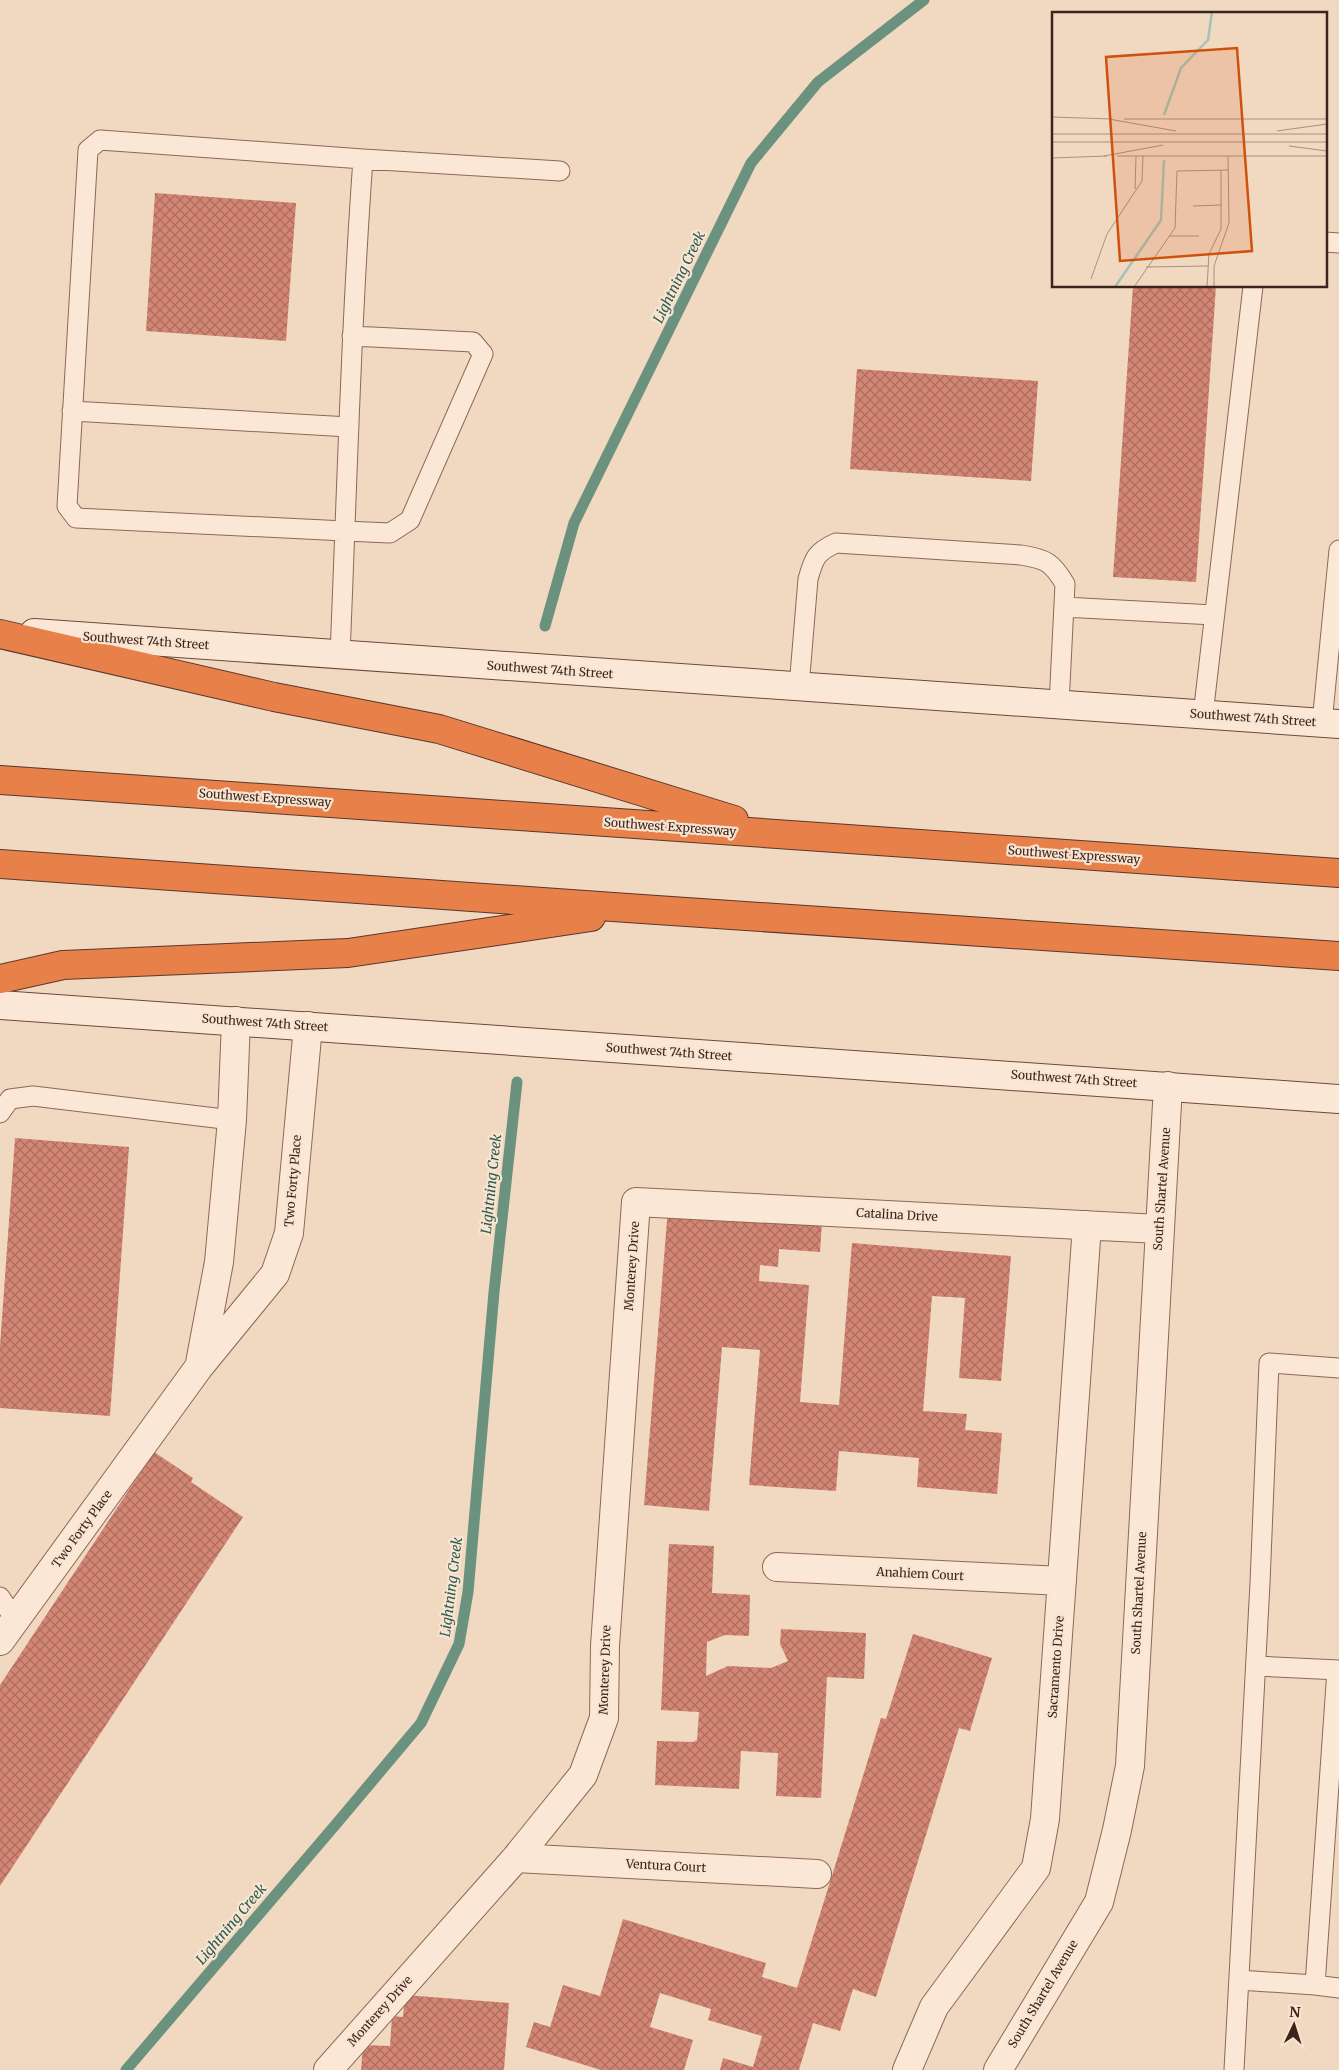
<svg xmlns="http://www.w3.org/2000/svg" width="1339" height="2070" font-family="Merriweather,serif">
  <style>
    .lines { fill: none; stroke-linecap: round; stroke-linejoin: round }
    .stream { stroke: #6a927f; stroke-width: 11 }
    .building { fill: url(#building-cross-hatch) }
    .lane-casing { stroke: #8c6857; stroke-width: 21 }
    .street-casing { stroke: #8c6857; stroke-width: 30 }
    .secondary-casing { stroke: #6e493a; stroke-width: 30 }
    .highway-casing { stroke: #5a372b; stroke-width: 30 }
    .lane { stroke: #fbe7d5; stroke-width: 19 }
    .street { stroke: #fbe7d5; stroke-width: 28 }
    .secondary { stroke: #fbe7d5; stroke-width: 28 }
    .highway { stroke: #e8804a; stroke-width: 28 }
    .labels { text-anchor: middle; stroke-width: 4.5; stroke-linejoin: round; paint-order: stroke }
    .street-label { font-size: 12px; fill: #3b241c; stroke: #f8e4d1 }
    .water-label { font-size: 14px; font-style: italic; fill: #2a5c4e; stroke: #f8e4d1 }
    .inset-river { fill: none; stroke: #a4c3b3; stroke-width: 2.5 }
    .inset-road { fill: none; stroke: #a8907f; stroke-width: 1 }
    .view { fill: #ce510e; fill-opacity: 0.15; stroke: #ce510e; stroke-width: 2.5 }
    .inset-edge { fill: none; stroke: #3b241c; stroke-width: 2.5 }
  </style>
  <defs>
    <pattern id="building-cross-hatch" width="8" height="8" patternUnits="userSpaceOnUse" patternTransform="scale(1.25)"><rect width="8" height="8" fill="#d38673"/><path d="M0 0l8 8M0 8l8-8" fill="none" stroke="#ac6d5e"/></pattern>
  </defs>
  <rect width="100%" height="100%" fill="#f1d8c1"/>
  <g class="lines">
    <!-- stream -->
    <path class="stream" d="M545,626L574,523L751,163L818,82L924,0
      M126,2070L337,1823L421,1723L459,1644L468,1592L494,1292L517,1082"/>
  </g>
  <!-- building -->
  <path class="building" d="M155,193L296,203L286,341L146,331Z
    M1133,286H1216L1196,582L1113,577Z
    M857,369L1038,381L1031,481L850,469Z
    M15,1138L129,1147L110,1416L0,1408V1346Z
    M668,1208L822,1221L820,1252L779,1249L778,1267L760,1265L759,1281L809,1285L800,1402L839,1405L852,1243L1011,1256L1001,1381L959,1378L965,1298L932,1296L923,1411L967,1414L965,1430L1002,1433L997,1494L917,1487L919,1458L839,1451L836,1491L749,1485L760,1350L722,1347L709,1511L644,1505Z
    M154,1452L193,1478L191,1482L243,1517L0,1886V1685Z
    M669,1544L714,1546L712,1593L750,1595L749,1636L725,1635L707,1642L706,1676L728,1666L771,1668L788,1661L780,1644L781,1629L866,1633L864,1679L827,1677L821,1798L776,1796L778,1753L741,1751L739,1789L655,1785L657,1741L693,1742L697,1740L699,1712L661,1710Z
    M913,1634L992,1658L970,1731L959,1728L876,1997L853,1989L840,2031L813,2023L799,2070H720L723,2058L753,2067L762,2036L708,2020L711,2009L660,1993L650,2027L693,2040L684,2070H601L526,2047L534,2022L550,2027L563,1985L600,1996L623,1919L766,1963L762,1977L797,1988L881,1718L886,1719Z
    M405,1995L509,2003L504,2070H361L363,2045L390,2046L392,2016L403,2017Z"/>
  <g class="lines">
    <!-- lane casing -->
    <g class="lane-casing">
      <path id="lane" d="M363,159L560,171
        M1325,242L1339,243
        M72,411L349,427
        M1064,607L1214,615
        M340,655C347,489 351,324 363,159L100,140L88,150L67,506L76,518L345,531L390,533L410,520L483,354L473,342L352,336
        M799,687L808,579C814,558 816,552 836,543L1021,555C1046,559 1052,562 1065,584L1059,705
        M1203,715L1253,286
        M1322,723L1339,550
        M0,1113L10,1099L33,1096L232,1120
        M0,1597L16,1621
        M1256,1666L1339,1670
        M1239,1980L1315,1985L1337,1670
        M1315,1985L1339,1988
        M1234,2070L1260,1583L1269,1363L1339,1368"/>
    </g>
    <!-- street casing -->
    <g class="street-casing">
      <path id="street" d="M200,1363L219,1262L232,1120L236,1021
        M777,1567L1062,1581
        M0,1641L199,1367L275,1274L289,1233L308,1026
        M516,1858L817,1874
        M328,2070L516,1858L583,1775L604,1718L605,1646L636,1202L1159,1229
        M907,2070L934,2007L1036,1868L1045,1819L1087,1225
        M998,2070L1099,1902L1117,1830L1130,1766L1168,1086"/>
    </g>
    <!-- secondary casing -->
    <g class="secondary-casing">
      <path id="secondary" d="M34,633L1339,724
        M0,1005L1339,1099"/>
    </g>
    <!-- highway casing -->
    <g class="highway-casing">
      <path id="highway" d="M0,634L274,697L439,729L734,820
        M0,780L1339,873
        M0,864L642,909L1339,956
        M0,979L63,965L348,953L591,917"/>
    </g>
    <!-- lane -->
    <use href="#lane" class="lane"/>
    <!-- street -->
    <use href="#street" class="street"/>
    <!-- secondary -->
    <use href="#secondary" class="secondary"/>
    <!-- highway -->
    <use href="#highway" class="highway"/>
  </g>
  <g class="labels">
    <!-- street labels -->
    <g class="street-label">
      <text transform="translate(146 641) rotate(4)" y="4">Southwest 74th Street</text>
      <text transform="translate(550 670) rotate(4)" y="4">Southwest 74th Street</text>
      <text transform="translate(1253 718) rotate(4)" y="4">Southwest 74th Street</text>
      <text transform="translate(265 798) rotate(4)" y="4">Southwest Expressway</text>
      <text transform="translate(670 827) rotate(4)" y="4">Southwest Expressway</text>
      <text transform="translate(1074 855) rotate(4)" y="4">Southwest Expressway</text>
      <text transform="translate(265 1023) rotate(4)" y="4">Southwest 74th Street</text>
      <text transform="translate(669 1052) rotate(4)" y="4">Southwest 74th Street</text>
      <text transform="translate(1074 1079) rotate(4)" y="4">Southwest 74th Street</text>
      <text transform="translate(293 1181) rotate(-85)" y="4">Two Forty Place</text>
      <text transform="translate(1162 1189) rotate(-86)" y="4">South Shartel Avenue</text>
      <text transform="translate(897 1215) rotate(3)" y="4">Catalina Drive</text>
      <text transform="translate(632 1266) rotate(-86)" y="4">Monterey Drive</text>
      <text transform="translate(82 1529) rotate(-54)" y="4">Two Forty Place</text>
      <text transform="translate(920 1574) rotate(3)" y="4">Anahiem Court</text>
      <text transform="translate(1139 1593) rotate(-87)" y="4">South Shartel Avenue</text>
      <text transform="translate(1056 1667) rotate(-86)" y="4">Sacramento Drive</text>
      <text transform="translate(605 1670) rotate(-88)" y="4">Monterey Drive</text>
      <text transform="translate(666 1866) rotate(3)" y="4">Ventura Court</text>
      <text transform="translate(1043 1994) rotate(-59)" y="4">South Shartel Avenue</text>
      <text transform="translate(380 2011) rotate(-48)" y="4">Monterey Drive</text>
    </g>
    <!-- water labels -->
    <g class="water-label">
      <text transform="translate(679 277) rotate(-64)" y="5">Lightning Creek</text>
      <text transform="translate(491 1184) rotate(-84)" y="5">Lightning Creek</text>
      <text transform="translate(451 1587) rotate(-83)" y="5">Lightning Creek</text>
      <text transform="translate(231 1924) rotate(-50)" y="5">Lightning Creek</text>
    </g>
  </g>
  <!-- overview -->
  <g transform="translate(1052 12)">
    <rect width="275" height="275" fill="#f1d8c1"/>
    <path class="inset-river" d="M112,103L129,56L156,28L160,0M63,275L109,208L112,148"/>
    <path class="inset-road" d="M0,105L60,107M57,107L124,119M72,107H275M225,119L275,112M0,122H275M0,130H275M237,134L275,139M52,144L111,133M65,144H275M0,146L55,144M83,177L84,144M141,194L169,193M117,224H147M94,255L156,254M39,267L55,222L90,169L91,144M82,275L123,216L125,159L176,158M155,275L157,242L169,217V158M162,275V254L177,211L176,144"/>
    <path class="view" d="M185,36L200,239L68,249L54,45Z"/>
    <rect width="275" height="275" class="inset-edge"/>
  </g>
  <!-- north arrow -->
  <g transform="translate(1294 2025) rotate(4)" stroke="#f8e4d1" stroke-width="4" paint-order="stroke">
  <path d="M0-4L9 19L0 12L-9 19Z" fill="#3b241c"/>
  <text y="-8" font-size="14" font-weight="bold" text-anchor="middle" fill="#3b241c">N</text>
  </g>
</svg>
